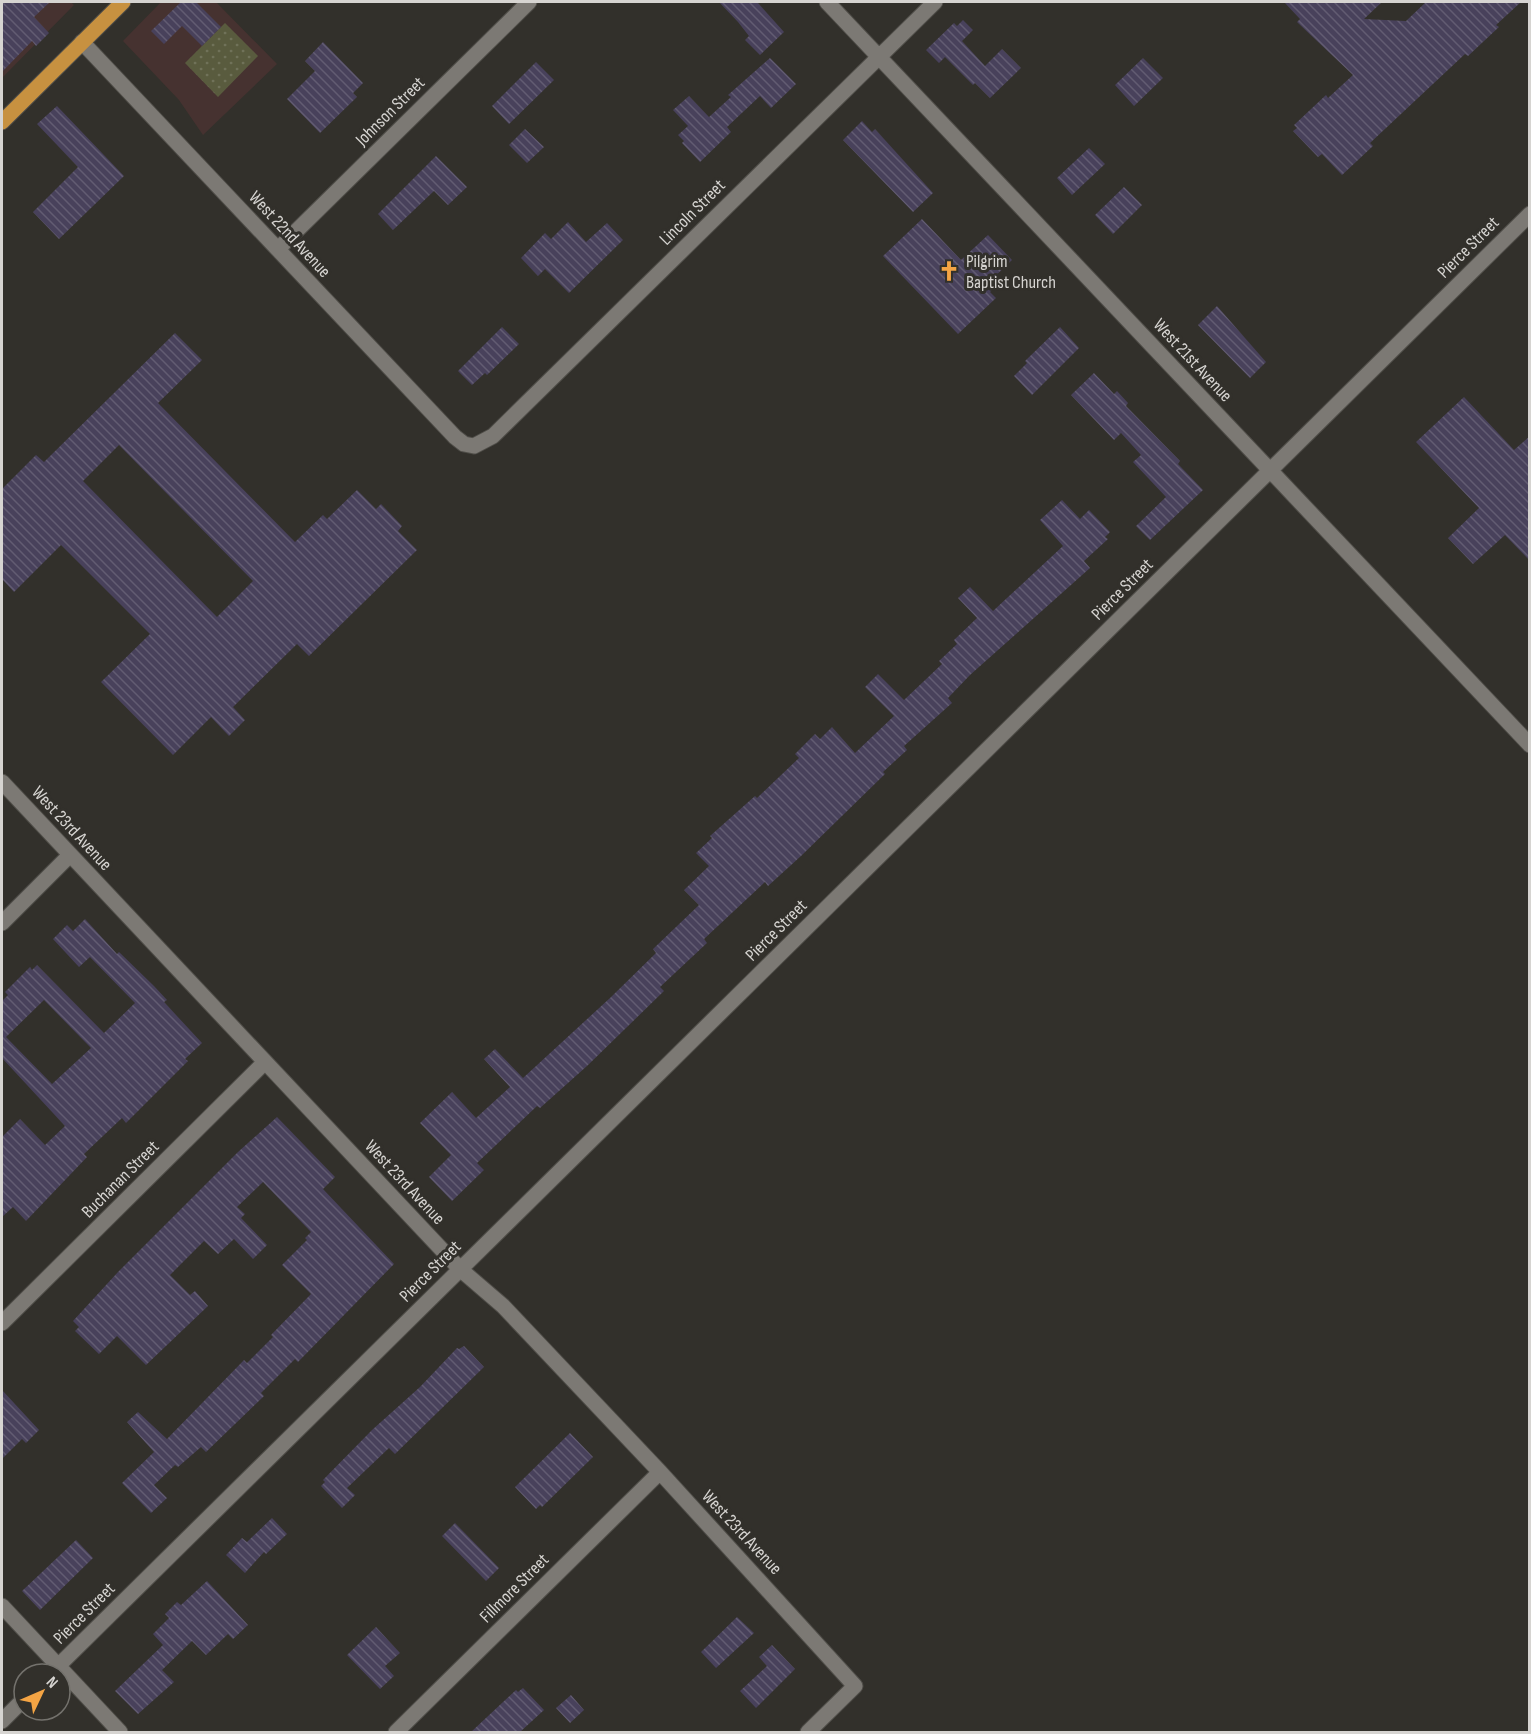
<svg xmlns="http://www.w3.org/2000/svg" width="1531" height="1734" font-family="'Sofia Sans Condensed',sans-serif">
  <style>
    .commercial { fill: #463230 }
    .grass { fill: url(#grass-dots) }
    .building { fill: url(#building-back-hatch); fill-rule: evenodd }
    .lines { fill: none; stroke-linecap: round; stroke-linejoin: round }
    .minor-casing { stroke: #4f4d48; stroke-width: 17 }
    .major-casing { stroke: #4f4d48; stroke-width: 17 }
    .minor { stroke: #7c7974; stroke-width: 15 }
    .major { stroke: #c79140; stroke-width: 15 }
    .labels { text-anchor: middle; stroke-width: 6; stroke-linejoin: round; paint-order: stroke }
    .street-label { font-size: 18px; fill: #d6d4d1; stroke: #32302b }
    .poi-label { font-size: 18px; fill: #d6d4d1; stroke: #32302b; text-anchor: start }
  </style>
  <defs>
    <pattern id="grass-dots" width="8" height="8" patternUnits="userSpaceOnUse" patternTransform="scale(1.5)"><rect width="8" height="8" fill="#595b3e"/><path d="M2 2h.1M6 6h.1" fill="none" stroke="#707259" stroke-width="1.8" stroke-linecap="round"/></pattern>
    <pattern id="building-back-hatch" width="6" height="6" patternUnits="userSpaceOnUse" patternTransform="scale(1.5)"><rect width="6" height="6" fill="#48415b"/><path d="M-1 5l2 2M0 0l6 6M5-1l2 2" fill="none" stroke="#625c72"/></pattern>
  </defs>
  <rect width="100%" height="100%" fill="#32302b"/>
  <!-- commercial -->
  <path class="commercial" d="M2,2H71L74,5L2,78Z
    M161,2H216L277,64L203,135L179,100L123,41Z"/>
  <!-- grass -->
  <path class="grass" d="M225,23L258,56L218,97L185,63Z"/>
  <!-- building -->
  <path class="building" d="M2,2H50L34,17L49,33L36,46L32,41L2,72Z
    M181,2H196L221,27L202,46L182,26L164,44L151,31Z
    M719,2H757L784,32L760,55L745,40L749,36L738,22Z
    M1284,2H1382L1364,19L1406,21L1426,2H1521L1496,25L1499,27L1468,56L1465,54L1370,143L1373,146L1342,175L1322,154L1318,157L1293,131L1297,128L1294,125L1326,95L1328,98L1353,75L1297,22L1300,19Z
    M963,20L973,30L962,41L985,66L1002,49L1021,68L990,98L975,83L973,85L945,57L939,63L926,50L954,23L957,26Z
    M323,42L363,83L353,93L357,97L320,133L287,99L315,71L305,61Z
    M770,58L796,84L771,108L760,96L727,127L731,132L700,162L682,143L684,141L678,135L688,126L673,110L689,96L709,117L731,97L728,95Z
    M1143,58L1163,78L1134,106L1115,85Z
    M536,62L554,80L509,124L492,106Z
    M57,106L124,176L59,239L33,212L78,167L37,124Z
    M862,121L872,132L875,129L933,193L913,212L843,140Z
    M525,129L544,147L527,163L509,145Z
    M1089,148L1105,164L1072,195L1057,178Z
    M436,156L467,187L448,205L434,191L393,230L378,214Z
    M1124,187L1142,205L1113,234L1095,215Z
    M922,219L961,260L988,235L1012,260L990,281L995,287L990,292L996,298L958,334L883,256Z
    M568,222L586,242L607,223L623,240L569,293L545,269L538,276L521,258L545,233L551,239Z
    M1217,306L1266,362L1250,378L1198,325Z
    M502,327L519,344L487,375L485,373L472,385L458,371Z
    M1060,327L1079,348L1032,395L1014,376L1027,363L1025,361Z
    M175,333L202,360L158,403L295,542L323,515L327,519L357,490L376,509L381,504L402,526L398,531L417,550L309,656L297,644L233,707L245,720L229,736L211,717L173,755L101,682L150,634L61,545L14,592L2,579V489L36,455L44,462ZM119,445L253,581L217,617L83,481Z
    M1094,373L1114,394L1117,391L1128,403L1126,406L1180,461L1178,464L1203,490L1150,540L1136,526L1166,497L1133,462L1141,455L1121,433L1114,440L1071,395Z
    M1464,397L1514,450L1530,436V561L1505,535L1473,564L1448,538L1479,508L1416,442Z
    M1062,500L1080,519L1089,510L1110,532L1105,537L1108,539L1084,561L1090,568L970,675L948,698L952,703L904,746L907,750L883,772L885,774L801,856L768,886L765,882L704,939L707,943L660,987L664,991L587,1066L540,1108L537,1106L477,1163L484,1170L452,1201L429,1177L451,1155L420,1123L452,1092L476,1118L510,1087L484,1059L495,1049L523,1078L610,998L656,953L653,949L699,905L684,890L709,866L696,853L712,838L710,836L755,796L757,798L799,758L795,754L815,734L820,739L832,727L855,753L894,716L865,687L878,674L904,700L942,664L939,661L957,644L954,640L977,618L958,598L970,587L993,611L1063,546L1040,520Z
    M85,919L117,954L119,952L154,986L167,1000L164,1002L202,1043L185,1059L188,1061L126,1123L122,1118L84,1154L87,1157L26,1221L13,1207L2,1217V1137L20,1119L45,1145L65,1126L2,1058V1001L8,995L5,992L30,967L32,970L37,965L104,1033L135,1003L90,957L79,967L53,939L67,925L73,931ZM44,1000L91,1048L52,1084L6,1037Z
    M277,1117L335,1177L323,1189L394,1264L298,1362L295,1359L261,1393L264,1396L206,1452L201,1447L178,1467L175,1465L154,1485L167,1498L151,1513L122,1483L154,1452L127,1422L138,1412L167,1439L244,1360L247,1363L273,1337L271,1335L311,1294L282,1265L307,1240L305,1238L311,1232L263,1182L237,1207L245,1214L241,1218L267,1245L253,1259L234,1239L218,1254L204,1241L170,1275L190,1295L195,1291L208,1306L146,1365L117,1336L99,1354L75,1331L79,1327L73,1321L118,1272L238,1152Z
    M464,1346L484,1367L395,1454L389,1448L347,1488L355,1495L342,1508L321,1486L325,1482L323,1480L372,1430L420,1387L457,1348L459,1349Z
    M2,1390L39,1430L26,1443L22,1439L2,1459Z
    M570,1433L593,1457L542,1507L540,1505L536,1509L515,1487Z
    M272,1518L287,1534L266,1554L264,1552L245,1573L226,1555L242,1538L247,1542Z
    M455,1523L499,1568L486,1581L442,1536Z
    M76,1540L93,1558L40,1610L22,1591Z
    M207,1581L248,1625L233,1639L228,1634L206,1655L192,1641L162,1670L174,1682L138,1714L115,1691L163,1645L153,1634L169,1618L165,1614L177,1602L181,1605Z
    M737,1617L754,1633L716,1668L701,1652Z
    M376,1627L400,1653L385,1666L394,1676L380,1689L347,1655Z
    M772,1645L795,1669L756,1708L740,1691L767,1666L759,1657Z
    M523,1688L544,1710L520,1732H471L516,1690L518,1692Z
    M571,1695L584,1710L570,1723L556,1708Z"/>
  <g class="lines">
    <!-- minor casing -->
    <g class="minor-casing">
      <path id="minor" d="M827,2L1530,745
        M82,42L455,437L464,444L474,446L493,436L935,2
        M278,249L529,2
        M2,782L460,1269L503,1306L660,1472L855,1686L808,1732
        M2,923L70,855
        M2,1323L265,1062
        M2,1606L120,1732
        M50,1674L1530,214
        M2,1721L24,1699
        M396,1732L660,1472"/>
    </g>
    <!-- major casing -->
    <g class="major-casing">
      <path id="major" d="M2,122L123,2"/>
    </g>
    <!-- minor -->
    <use href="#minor" class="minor"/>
    <!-- major -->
    <use href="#major" class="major"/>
  </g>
  <!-- icons -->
  <defs>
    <g id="church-bare" transform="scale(1.62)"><path d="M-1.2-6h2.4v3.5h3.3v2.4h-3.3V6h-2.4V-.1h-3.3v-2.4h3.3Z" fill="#f4a444" stroke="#32302b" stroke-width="2.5" paint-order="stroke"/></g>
  </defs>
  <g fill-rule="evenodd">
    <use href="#church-bare" x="949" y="271"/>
  </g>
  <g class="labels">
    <!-- street labels -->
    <g class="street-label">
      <text transform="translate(390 111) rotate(-45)" y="6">Johnson Street</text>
      <text transform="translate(692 212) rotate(-45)" y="6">Lincoln Street</text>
      <text transform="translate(290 234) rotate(47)" y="6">West 22nd Avenue</text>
      <text transform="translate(1468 247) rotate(-45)" y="6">Pierce Street</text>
      <text transform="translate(1193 360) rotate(47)" y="6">West 21st Avenue</text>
      <text transform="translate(1122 589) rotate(-45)" y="6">Pierce Street</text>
      <text transform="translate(72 828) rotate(47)" y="6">West 23rd Avenue</text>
      <text transform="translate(776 930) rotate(-45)" y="6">Pierce Street</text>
      <text transform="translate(120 1179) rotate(-45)" y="6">Buchanan Street</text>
      <text transform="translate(405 1182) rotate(47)" y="6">West 23rd Avenue</text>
      <text transform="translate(430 1271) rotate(-45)" y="6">Pierce Street</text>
      <text transform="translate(742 1532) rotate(47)" y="6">West 23rd Avenue</text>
      <text transform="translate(514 1588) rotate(-45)" y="6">Fillmore Street</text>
      <text transform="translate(84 1613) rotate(-45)" y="6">Pierce Street</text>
    </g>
    <!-- poi labels -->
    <g class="poi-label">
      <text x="966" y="267">Pilgrim<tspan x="966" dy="21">Baptist Church</tspan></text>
    </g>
  </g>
  <!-- border -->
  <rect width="1531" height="1734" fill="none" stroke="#d6d4d1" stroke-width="6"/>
  <!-- north arrow -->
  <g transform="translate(42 1692) rotate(46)"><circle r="28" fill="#32302b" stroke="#74726d" stroke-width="1.5"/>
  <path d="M0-4.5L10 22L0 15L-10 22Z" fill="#f4a444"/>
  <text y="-9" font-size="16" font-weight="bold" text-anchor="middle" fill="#d6d4d1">N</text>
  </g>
</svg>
